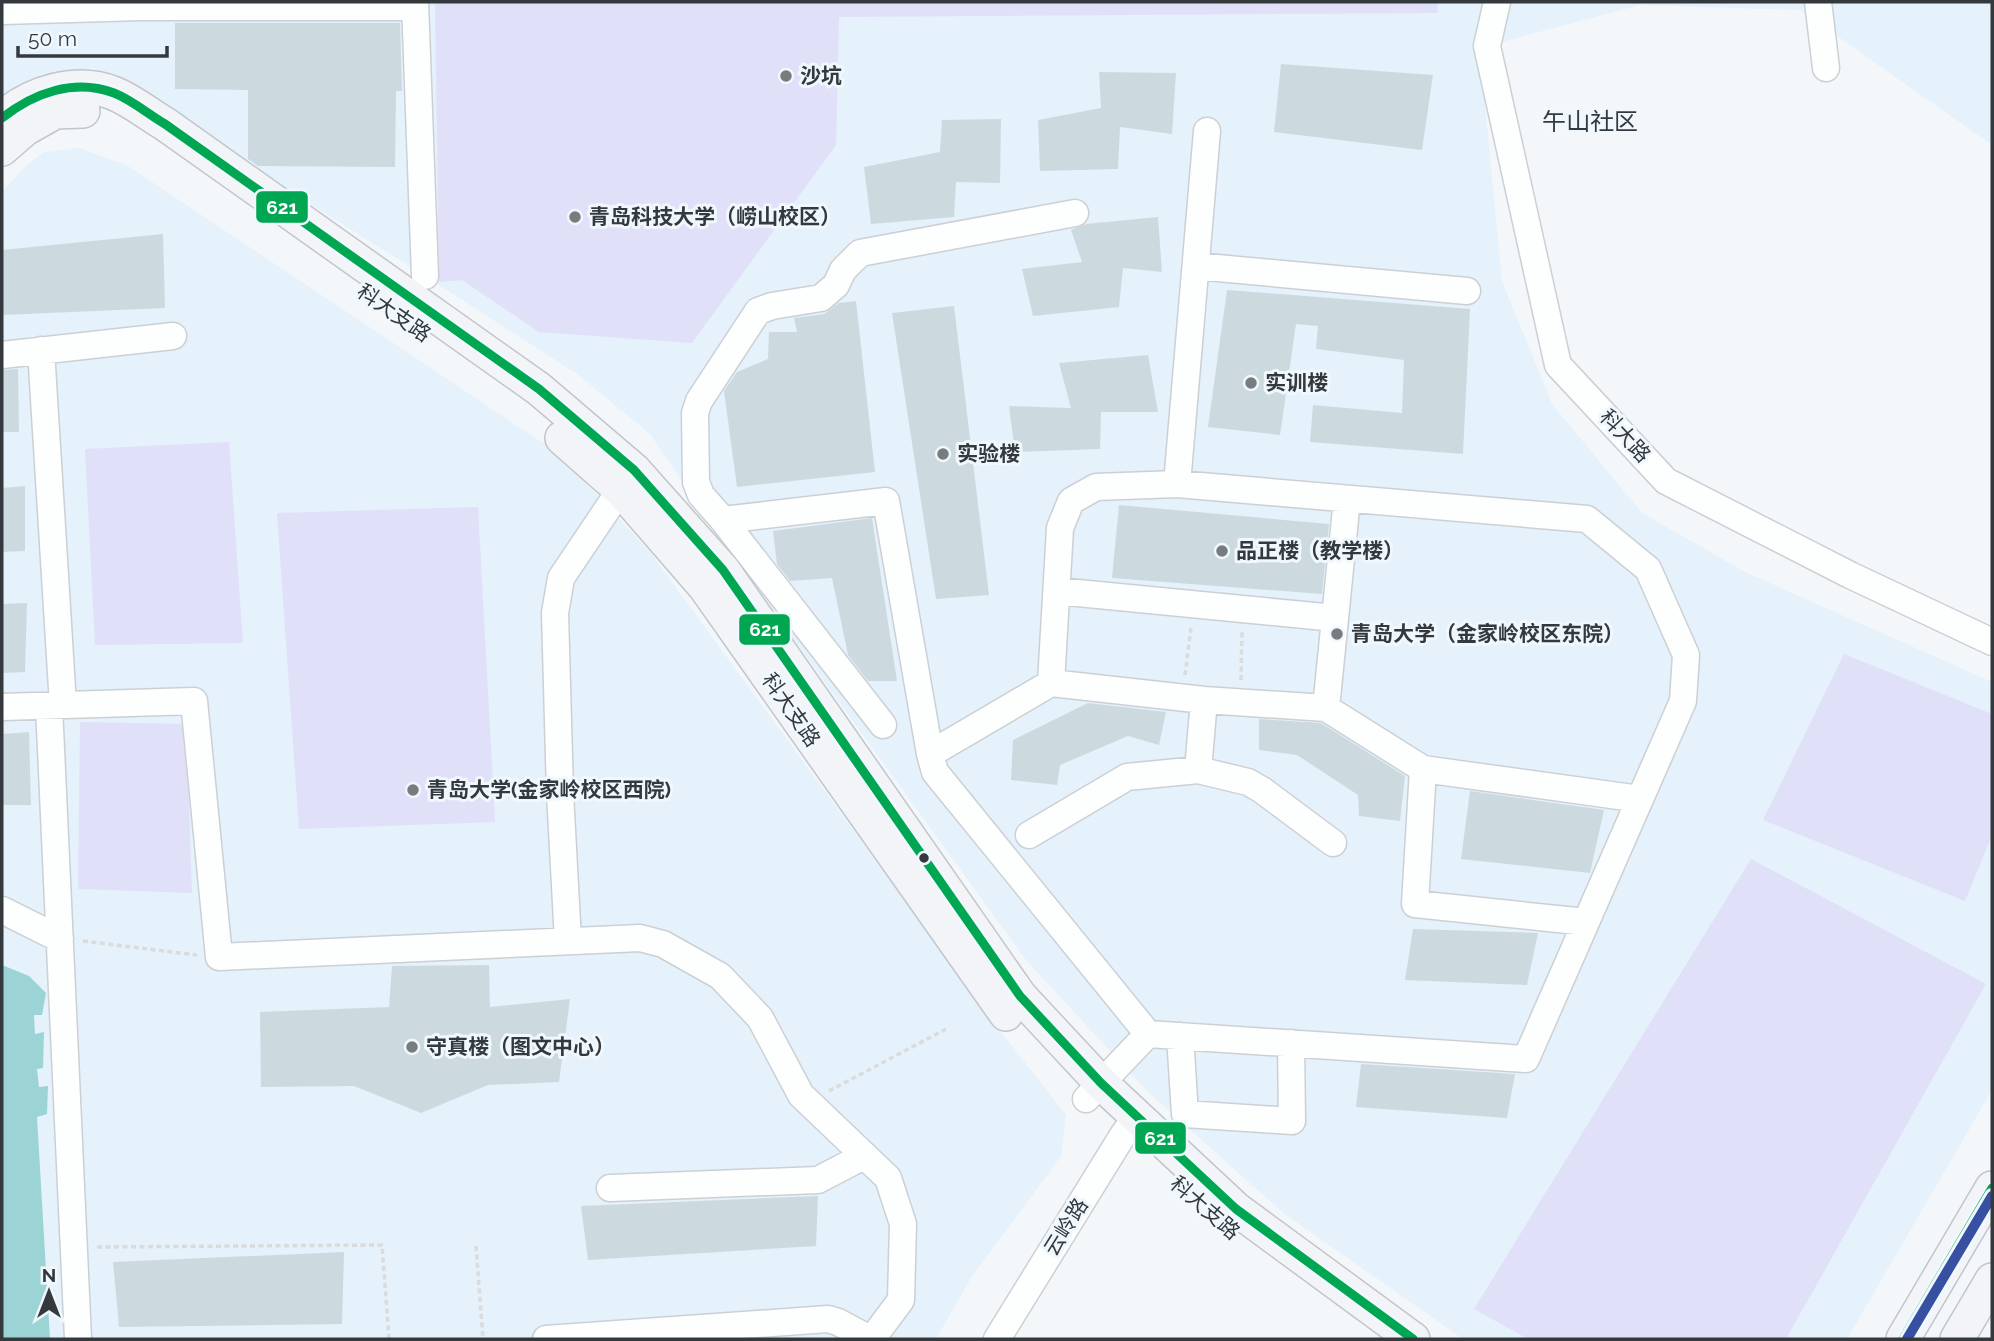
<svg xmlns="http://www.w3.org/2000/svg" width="1994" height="1341" font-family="Raleway,'Noto Sans SC',sans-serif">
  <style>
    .built { fill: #e5f1fb }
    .green { fill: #e1e0f9 }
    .water { fill: #9cd3d4 }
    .building { fill: #ccdae0 }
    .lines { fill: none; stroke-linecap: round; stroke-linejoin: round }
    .minor-casing { stroke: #ccd0d4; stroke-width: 29 }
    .major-casing { stroke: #c1c5cc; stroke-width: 36 }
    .path { stroke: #dadbdb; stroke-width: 3.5; stroke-dasharray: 5 3.5; stroke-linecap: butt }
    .minor { stroke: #fdfefe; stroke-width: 26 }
    .major { stroke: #f2f4f8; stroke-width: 33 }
    .bus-1-casing { stroke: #f0f8fe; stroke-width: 14 }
    .bus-1 { stroke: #00a651; stroke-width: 9 }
    .metro-1-casing { stroke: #f0f8fe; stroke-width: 16 }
    .metro-1 { stroke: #3850a2; stroke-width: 10 }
    .poi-dot { fill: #777c7f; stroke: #f0f8fe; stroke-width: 2.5 }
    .bus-dot { fill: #34393d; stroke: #f0f8fe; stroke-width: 2.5 }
    .labels { text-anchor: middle; stroke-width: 6; stroke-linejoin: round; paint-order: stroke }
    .poi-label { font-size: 21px; font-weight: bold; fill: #34393d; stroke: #f0f8fe; text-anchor: start }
    .street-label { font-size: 21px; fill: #34393d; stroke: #f0f8fe }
    .quarter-label { font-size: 24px; fill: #34393d; stroke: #f0f8fe }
    .line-badge { stroke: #f0f8fe; stroke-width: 2.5 }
    .badge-label { font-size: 19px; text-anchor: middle; font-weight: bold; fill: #fff }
  </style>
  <rect width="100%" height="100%" fill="#f4f7fa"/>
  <!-- built -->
  <path class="built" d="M2,2H1992V145L1800,10L1640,5L1487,46L1479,42L1502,281L1552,404L1642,513L1745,572L1992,682V1090L1847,1339H1463L1282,1212L1148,1092L1026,960L755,586L650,434L577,374L425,276L93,68L31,82L2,106Z
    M79,148L128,166L558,453L650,552L998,1028L1066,1115L1061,1156L971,1278L936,1339H2V192L27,165L44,152Z"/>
  <!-- green -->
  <path class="green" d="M435,2H1437L1438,13L839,17L836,145L692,343L539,332L462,280L439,282Z
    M229,442L243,643L95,645L85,449Z
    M478,507L495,822L299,829L277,513Z
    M1844,654L1992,714V835L1965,901L1763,820Z
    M80,722L186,724L192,893L78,889Z
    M1751,859L1986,984L1786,1339H1528L1474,1309Z"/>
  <!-- water -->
  <path class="water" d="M2,965L29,976L46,993L42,1015H34L35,1034L44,1032L43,1068L37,1069L39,1087L48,1086L47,1114L37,1117L50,1339H2Z"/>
  <!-- building -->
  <path class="building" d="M175,23H400L402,91H396L395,167L258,166L248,159V90L175,89Z
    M1281,64L1433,75L1422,150L1274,132Z
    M1099,72L1176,73L1172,134L1120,127L1118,169L1040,171L1038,120L1101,108Z
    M1001,119L1000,183L956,182L954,217L871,224L864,167L940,152L942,120Z
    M1158,217L1162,272L1123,268L1119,307L1033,316L1022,269L1082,262L1071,230L1086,224Z
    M163,234L165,308L2,315V250Z
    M1227,290L1470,309L1463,454L1310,442L1313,405L1402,413L1404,360L1316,349L1318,326L1296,324L1280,435L1208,427Z
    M856,301L875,472L737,487L724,391L737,372L768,359L769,332H797L794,318L824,314L839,303Z
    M954,306L989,595L936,599L892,313Z
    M1148,355L1158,412H1101L1100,449L1015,452L1009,406L1071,408L1059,363Z
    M18,369L19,432H2V370Z
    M25,486V551L2,552V488Z
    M1119,505L1329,524L1322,594L1112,578Z
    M872,518L897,681H868L848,655L832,578L790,581L777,564L773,531Z
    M27,603L25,672L2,673V604Z
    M1088,703L1166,712L1159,745L1128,736L1060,765L1057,785L1011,780L1013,740Z
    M1259,719L1321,723L1405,776L1400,821L1359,816L1358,795L1297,755L1259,750Z
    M29,732L31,805H2V734Z
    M1470,791L1604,810L1590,873L1461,859Z
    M1413,929L1538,933L1527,985L1405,980Z
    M489,965L490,1007L570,999L559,1082L488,1085L421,1113L354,1086L261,1087L260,1012L389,1007L392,966Z
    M1361,1064L1515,1074L1507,1118L1356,1107Z
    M818,1196L816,1246L588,1260L581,1206Z
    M344,1252L342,1324L119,1327L113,1262Z"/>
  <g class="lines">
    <!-- minor casing -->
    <g class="minor-casing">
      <path id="minor" d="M415,2L425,276
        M1497,2L1487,46L1558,365L1666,481L1850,575L1992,642
        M1818,2L1826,68
        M2,11L141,7H415
        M1196,266L1467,291
        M41,350L63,705
        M2,355L173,336
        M1177,484L1207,131
        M723,520L701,495L696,482L695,413L699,401L758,311L772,306L821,298L836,285L843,270L860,253L1075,213
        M1057,591L1335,618
        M1051,683L1204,700L1326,708L1423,769L1640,799
        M49,706L78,1339
        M2,707L194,701L219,957L640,938L663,944L720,976L760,1018L801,1095L888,1178L903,1224L901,1300L872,1339
        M1326,708L1347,499
        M883,725L723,520L886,501L930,754L935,772L1148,1034L1086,1099
        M930,754L1051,683L1060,528L1071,501L1096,487L1177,484L1587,519L1648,569L1686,655L1683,701L1526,1059L1148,1034
        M1423,769L1415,904L1586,922
        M1198,770L1248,782L1262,790L1333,843
        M1029,835L1127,777L1198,770L1204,700
        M2,910L60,939
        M568,941L560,793L555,613L561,578L631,474
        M1180,1036L1185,1114L1292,1121L1291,1043
        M610,1188L818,1180L864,1156
        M546,1339L828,1319L838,1322L870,1339
        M997,1339L1123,1135L1136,1117"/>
    </g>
    <!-- major casing -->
    <g class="major-casing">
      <path id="major" d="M2,118C30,93 76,78 113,93C131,100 148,114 165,124L539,389L634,470L723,570L1020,996L1101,1083L1236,1209L1413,1339
        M2,149L25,129L55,112L83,111
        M562,438L621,490L705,587L1006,1014
        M1903,1339L1992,1188
        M1957,1339L1992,1280"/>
    </g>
    <!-- path -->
    <path class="path" d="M1185,675L1191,627
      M1241,680L1242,631
      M83,941L197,955
      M829,1091L946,1029
      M476,1246L483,1339
      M97,1247L382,1245L389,1339"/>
    <!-- minor -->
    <use href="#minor" class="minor"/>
    <!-- major -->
    <use href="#major" class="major"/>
    <!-- bus-1 casing -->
    <g class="bus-1-casing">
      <path id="bus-1" d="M2,118C34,93 74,78 114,93C132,100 148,114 165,124L539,389L634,470L723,570L1020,996L1101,1083L1236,1209L1413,1339
        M1903,1339L1992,1188"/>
    </g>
    <!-- bus-1 -->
    <use href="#bus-1" class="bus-1"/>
    <!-- metro-1 casing -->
    <g class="metro-1-casing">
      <path id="metro-1" d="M1907,1339L1992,1196"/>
    </g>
    <!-- metro-1 -->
    <use href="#metro-1" class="metro-1"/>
  </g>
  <!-- markers -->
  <g class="poi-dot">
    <circle cx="786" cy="76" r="7"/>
    <circle cx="575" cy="217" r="7"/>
    <circle cx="1251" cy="383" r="7"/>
    <circle cx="943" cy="454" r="7"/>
    <circle cx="1222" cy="551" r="7"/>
    <circle cx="1337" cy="634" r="7"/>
    <circle cx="413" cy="790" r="7"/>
    <circle cx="412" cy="1047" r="7"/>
  </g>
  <circle class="bus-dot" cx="924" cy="858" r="6"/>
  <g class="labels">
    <!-- poi labels -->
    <g class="poi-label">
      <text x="800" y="83">沙坑</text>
      <text x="589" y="224">青岛科技大学（崂山校区）</text>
      <text x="1265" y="390">实训楼</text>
      <text x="957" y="461">实验楼</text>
      <text x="1236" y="558">品正楼（教学楼）</text>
      <text x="1351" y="641">青岛大学（金家岭校区东院）</text>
      <text x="427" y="797">青岛大学(金家岭校区西院)</text>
      <text x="426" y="1054">守真楼（图文中心）</text>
    </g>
    <!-- street labels -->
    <g class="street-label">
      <text transform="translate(394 313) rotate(35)" y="7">科大支路</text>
      <text transform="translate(1625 436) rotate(47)" y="7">科大路</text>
      <text transform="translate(791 710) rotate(55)" y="7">科大支路</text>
      <text transform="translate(1205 1208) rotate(41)" y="7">科大支路</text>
      <text transform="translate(1066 1227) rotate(-58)" y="7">云岭路</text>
    </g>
    <!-- quarter labels -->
    <g class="quarter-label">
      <text x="1590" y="130">午山社区</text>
    </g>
  </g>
  <g class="line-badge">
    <rect x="255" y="190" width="54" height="34" rx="7" fill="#00a651"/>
    <rect x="738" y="613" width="53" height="33" rx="7" fill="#00a651"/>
    <rect x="1134" y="1121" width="53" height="34" rx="7" fill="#00a651"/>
  </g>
  <g class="badge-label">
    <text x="282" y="214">621</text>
    <text x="765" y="636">621</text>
    <text x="1160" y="1145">621</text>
  </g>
  <!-- border -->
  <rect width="1994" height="1341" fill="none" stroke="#34393d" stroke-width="7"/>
  <!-- north arrow -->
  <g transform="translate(49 1292)" stroke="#f0f8fe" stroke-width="5" paint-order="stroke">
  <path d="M0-5L12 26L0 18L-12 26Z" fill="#34393d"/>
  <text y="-10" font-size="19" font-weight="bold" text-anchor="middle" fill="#34393d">N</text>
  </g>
  <!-- scale -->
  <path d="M18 46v10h149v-10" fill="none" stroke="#34393d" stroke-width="3.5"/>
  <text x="28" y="46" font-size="21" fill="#34393d" stroke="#f0f8fe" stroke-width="5" paint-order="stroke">50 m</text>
</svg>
